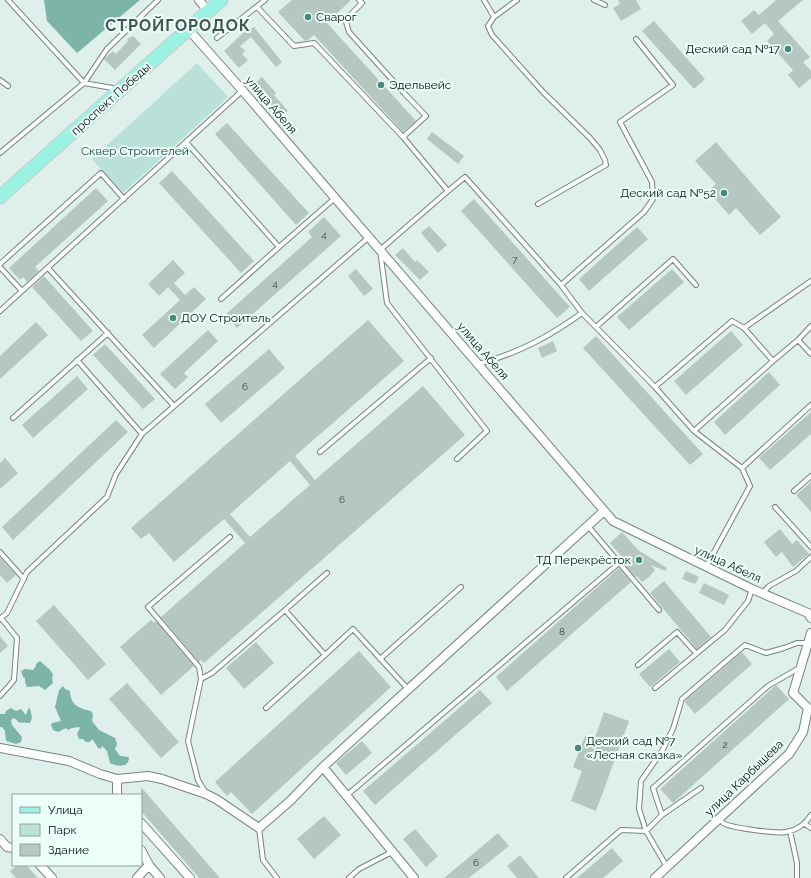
<svg xmlns="http://www.w3.org/2000/svg" width="811" height="878" font-family="Raleway,sans-serif">
  <style>
    .green { fill: #b9e1d7 }
    .forest { fill: #7cb4a7 }
    .building { fill: #b6c7c2; fill-rule: evenodd }
    .lines { fill: none; stroke-linecap: round; stroke-linejoin: round }
    .service-casing { stroke: #73847f; stroke-width: 6 }
    .minor-casing { stroke: #73847f; stroke-width: 10 }
    .primary-casing { stroke: #cacbcb; stroke-width: 15 }
    .service { stroke: #fff; stroke-width: 4 }
    .minor { stroke: #fff; stroke-width: 8 }
    .primary { stroke: #9af2e2; stroke-width: 13 }
    .poi-dot { fill: #478a7c; stroke: #ecfef9; stroke-width: 1.5 }
    .labels { text-anchor: middle; stroke-width: 4; stroke-linejoin: round; paint-order: stroke }
    .number-label { font-size: 10px; fill: #37403e }
    .poi-label { font-size: 12px; fill: #0d1312; stroke: #ecfef9; text-anchor: start }
    .street-label { font-size: 12px; fill: #0d1312; stroke: #ecfef9 }
    .park-label { font-size: 12px; fill: #14463d; stroke: #ecfef9 }
    .district-label { font-size: 16px; font-weight: bold; letter-spacing: 1px; fill: #455451; stroke: #ecfef9 }
  </style>
  <rect width="100%" height="100%" fill="#dff0ec"/>
  <!-- green -->
  <path class="green" d="M197,63L228,97L123,193L92,159Z"/>
  <!-- forest -->
  <path class="forest" d="M44,0H140L77,53L47,21Z
    M40,661L49,669L53,674L52,679L53,683L45,690L39,686L27,687L25,682V678L23,677L21,671L25,669L33,670L36,666V664Z
    M63,686L65,689L70,691C70,704 79,709 91,711L93,715L92,721L99,730L115,738L117,744L115,749L120,756L129,757C129,768 118,767 110,763L107,751L102,746L101,749L98,748L93,740H91L90,742H86L83,739H79L77,734L80,728L79,727L72,728L68,730L66,728L58,732L53,730L51,725L52,723L61,721L55,707L59,690Z
    M11,708L16,711L21,709L26,715L28,709L30,708L32,718L30,723C26,723 23,722 20,723L14,718L11,720L12,725L22,737L21,742L16,744L6,741L5,731L2,727H0V714H5L6,711Z"/>
  <!-- building -->
  <path class="building" d="M292,0H351L327,23L416,121L403,132L314,35L308,40L305,41L278,12Z
    M618,0H636L641,9L621,21L613,8L620,4Z
    M776,0H803L778,21L810,57L803,62L811,71V78L799,88L788,75L793,70L767,41L774,34L765,23L752,34L741,21L754,10L759,15Z
    M654,21L705,79L694,89L642,31Z
    M254,27L282,62L276,67L251,37L240,46L245,51L242,54L248,60L239,68L224,51L243,33L250,28L251,29Z
    M133,36L141,44L115,70L104,59L113,51L116,54L128,41L127,39Z
    M262,77L276,93L274,95L288,111L281,116L254,84Z
    M227,123L309,213L296,225L215,134Z
    M432,132L464,156L458,164L427,139Z
    M716,142L781,217L760,235L736,208L729,215L708,191L716,184L695,161Z
    M172,171L254,261L241,273L159,183Z
    M96,188L108,201L35,267L39,271L27,282L23,277L20,280L9,268Z
    M474,199L570,307L557,318L461,211Z
    M324,217L341,236L237,328L225,315L312,237L308,232Z
    M429,226L447,245L438,253L421,233Z
    M637,227L648,239L589,291L579,279Z
    M403,248L415,262L417,260L429,272L420,280L395,255Z
    M173,260L185,273L174,283L185,295L194,287L206,299L154,348L142,335L180,300L168,287L159,296L148,284Z
    M356,269L373,289L364,296L348,276Z
    M672,269L684,282L629,330L617,317Z
    M44,276L93,331L81,341L32,287Z
    M368,320L404,361L295,456L315,480L423,386L465,435L204,663L201,660L199,662L161,617L245,543L224,519L174,562L149,533L141,539L131,528ZM290,461L310,485L250,537L230,514Z
    M36,322L48,335L0,379V356Z
    M208,330L218,341L184,373L188,377L175,389L160,374Z
    M731,331L743,345L686,395L674,381Z
    M596,336L703,454L690,465L583,348Z
    M553,341L557,351L542,358L538,348Z
    M105,344L155,399L143,409L93,355Z
    M269,349L285,368L221,423L205,404Z
    M769,372L780,385L725,435L714,422Z
    M77,376L88,389L33,438L22,425Z
    M811,412V434L770,470L759,458Z
    M116,420L128,432L13,540L2,527Z
    M5,458L18,473L0,489V463Z
    M811,482V512L796,495Z
    M780,529L792,544L797,540L809,554L793,567L782,552L776,557L764,542Z
    M622,532L638,550L667,568L665,571L651,565L655,570L649,577L642,582L637,576L636,577L624,564L626,562L610,543Z
    M0,557L16,575L7,583L0,575Z
    M619,568L631,582L507,691L496,677Z
    M686,571L699,577L695,584L682,579Z
    M664,581L711,637L697,649L650,593Z
    M704,583L729,595L724,605L699,593Z
    M54,605L106,664L88,680L36,621Z
    M151,620L154,623L156,621L194,666L161,695L120,647Z
    M0,636L8,646L0,653Z
    M256,642L274,663L244,689L226,668Z
    M669,649L680,662L650,687L639,674Z
    M359,651L391,687L252,814L231,792L227,796L215,782Z
    M742,652L752,664L695,714L685,702V701Z
    M127,683L179,742L161,758L109,699Z
    M776,685L789,699L673,803L660,789Z
    M480,690L492,703L375,805L363,791Z
    M604,712L629,721L596,811L571,801L582,771L573,767L585,736L594,740Z
    M362,741L372,753L346,775L336,763Z
    M141,787L220,878H199L141,811Z
    M324,816L341,835L314,859L297,839Z
    M415,829L438,856L426,867L403,839Z
    M498,833L509,846L469,878H444Z
    M612,848L623,861L603,878H577Z
    M520,855L539,878H517L507,866Z
    M17,865H26L38,878H16L10,871Z"/>
  <g class="lines">
    <!-- service casing -->
    <g class="service-casing">
      <path id="service" d="M8,0L84,83L107,49L158,0
        M359,0L362,3L348,17L346,22L349,32L404,93L426,116L403,137
        M484,0L494,17L488,26L492,35L543,92L590,138L600,150L605,160L606,165L538,204
        M594,0L605,5
        M257,7L294,46L314,43L403,137L448,191L380,250L387,303L487,431L457,459
        M494,17L517,0
        M217,38L265,0
        M0,80L8,86
        M186,142L279,247L335,198
        M0,153L84,83L118,89
        M448,191L465,177L561,285
        M0,264L101,173L124,199
        M0,267L22,291
        M48,268L174,406
        M221,299L279,247
        M0,311L242,91
        M582,313L561,285L644,212L653,199L652,182L620,122L673,85L636,39
        M596,327L673,259L696,285
        M798,340L811,326
        M77,360L142,434
        M773,361L744,328L811,281
        M479,364C520,352 547,338 582,313L655,387L694,431L773,361L798,340L811,354
        M655,387L732,321L744,328
        M13,418L108,333
        M694,431L742,468L750,486L706,567
        M320,452L431,358
        M742,468L811,405
        M794,491L811,476
        M775,507L811,547
        M588,526L659,610
        M0,552L24,579
        M763,593L769,586L796,571L811,557
        M285,610L327,573
        M0,619L7,613L27,572L107,497L116,474L142,434L369,237
        M380,659L461,587
        M638,665L677,632L696,653
        M799,668L768,686L653,788L662,815L646,831L639,809L641,781L662,751L673,729L682,699L745,645L766,653L784,648L797,643H808
        M201,679L199,667L148,607L230,537
        M655,688L725,630L748,601L752,589
        M0,696L9,686L14,680L17,638L1,618
        M266,708L325,655
        M206,793L198,780L188,741L201,679L212,673L285,610L325,655L353,629L408,689
        M346,796L619,563
        M662,815L701,788
        M719,819C721,820 722,822 723,823C731,828 778,834 786,832C797,830 805,825 811,815
        M805,824L811,828
        M259,828L263,860L277,878
        M790,831L797,863V878
        M349,878L359,869L392,852
        M566,878L621,830L646,831L667,867"/>
    </g>
    <!-- minor casing -->
    <g class="minor-casing">
      <path id="minor" d="M199,0L208,11
        M189,30L243,91L613,521L752,589L808,613L811,618
        M808,708L793,693L811,633
        M0,748L69,761L100,774L117,779L148,776L162,779L206,794L216,799L259,828L290,801L323,767L604,511
        M323,767L414,878
        M117,779V795
        M141,823L190,878
        M0,839L7,847L13,848
        M40,865L52,878
        M149,865L160,878
        M137,878L149,865L141,850
        M655,878L789,754L803,732L808,708"/>
    </g>
    <!-- primary casing -->
    <g class="primary-casing">
      <path id="primary" d="M0,197L221,0"/>
    </g>
    <!-- service -->
    <use href="#service" class="service"/>
    <!-- minor -->
    <use href="#minor" class="minor"/>
    <!-- primary -->
    <use href="#primary" class="primary"/>
  </g>
  <!-- markers -->
  <g class="poi-dot">
    <circle cx="308" cy="17" r="4"/>
    <circle cx="788" cy="49" r="4"/>
    <circle cx="381" cy="85" r="4"/>
    <circle cx="724" cy="193" r="4"/>
    <circle cx="173" cy="318" r="4"/>
    <circle cx="639" cy="560" r="4"/>
    <circle cx="578" cy="748" r="4"/>
  </g>
  <g class="labels">
    <!-- number labels -->
    <g class="number-label">
      <text x="324" y="238">4</text>
      <text x="515" y="263">7</text>
      <text x="275" y="287">4</text>
      <text x="245" y="390">6</text>
      <text x="342" y="503">6</text>
      <text x="562" y="635">8</text>
      <text x="725" y="748">2</text>
      <text x="476" y="866">6</text>
    </g>
    <!-- poi labels -->
    <g class="poi-label">
      <text x="316" y="21">Сварог</text>
      <text x="780" y="53" text-anchor="end">Деский сад №17</text>
      <text x="389" y="89">Эдельвейс</text>
      <text x="716" y="197" text-anchor="end">Деский сад №52</text>
      <text x="181" y="322">ДОУ Строитель</text>
      <text x="631" y="564" text-anchor="end">ТД Перекрёсток</text>
      <text x="586" y="745">Деский сад №7<tspan x="586" dy="14">«Лесная сказка»</tspan></text>
    </g>
    <!-- street labels -->
    <g class="street-label">
      <text transform="translate(111 99) rotate(-42)" y="4">проспект Победы</text>
      <text transform="translate(271 105) rotate(49)" y="4">улица Абеля</text>
      <text transform="translate(483 351) rotate(49)" y="4">улица Абеля</text>
      <text transform="translate(728 564) rotate(25)" y="4">улица Абеля</text>
      <text transform="translate(744 778) rotate(-44)" y="4">улица Карбышева</text>
    </g>
    <!-- park labels -->
    <g class="park-label">
      <text x="135" y="155">Сквер Строителей</text>
    </g>
    <!-- district labels -->
    <g class="district-label">
      <text x="178" y="31">СТРОЙГОРОДОК</text>
    </g>
  </g>
  <!-- legend -->
  <rect x="12" y="794" width="130" height="72" fill="#ecfef9" stroke="#93a09d"/>
  <rect x="20" y="807" width="20" height="6" fill="#9af2e2" stroke="#93a09d"/>
  <text x="48" y="814" font-size="12" fill="#0d1312">Улица</text>
  <rect x="20" y="824" width="20" height="12" fill="#b9e1d7" stroke="#93a09d"/>
  <text x="48" y="834" font-size="12" fill="#0d1312">Парк</text>
  <rect x="20" y="844" width="20" height="12" fill="#b6c7c2" stroke="#93a09d"/>
  <text x="48" y="854" font-size="12" fill="#0d1312">Здание</text>
</svg>
